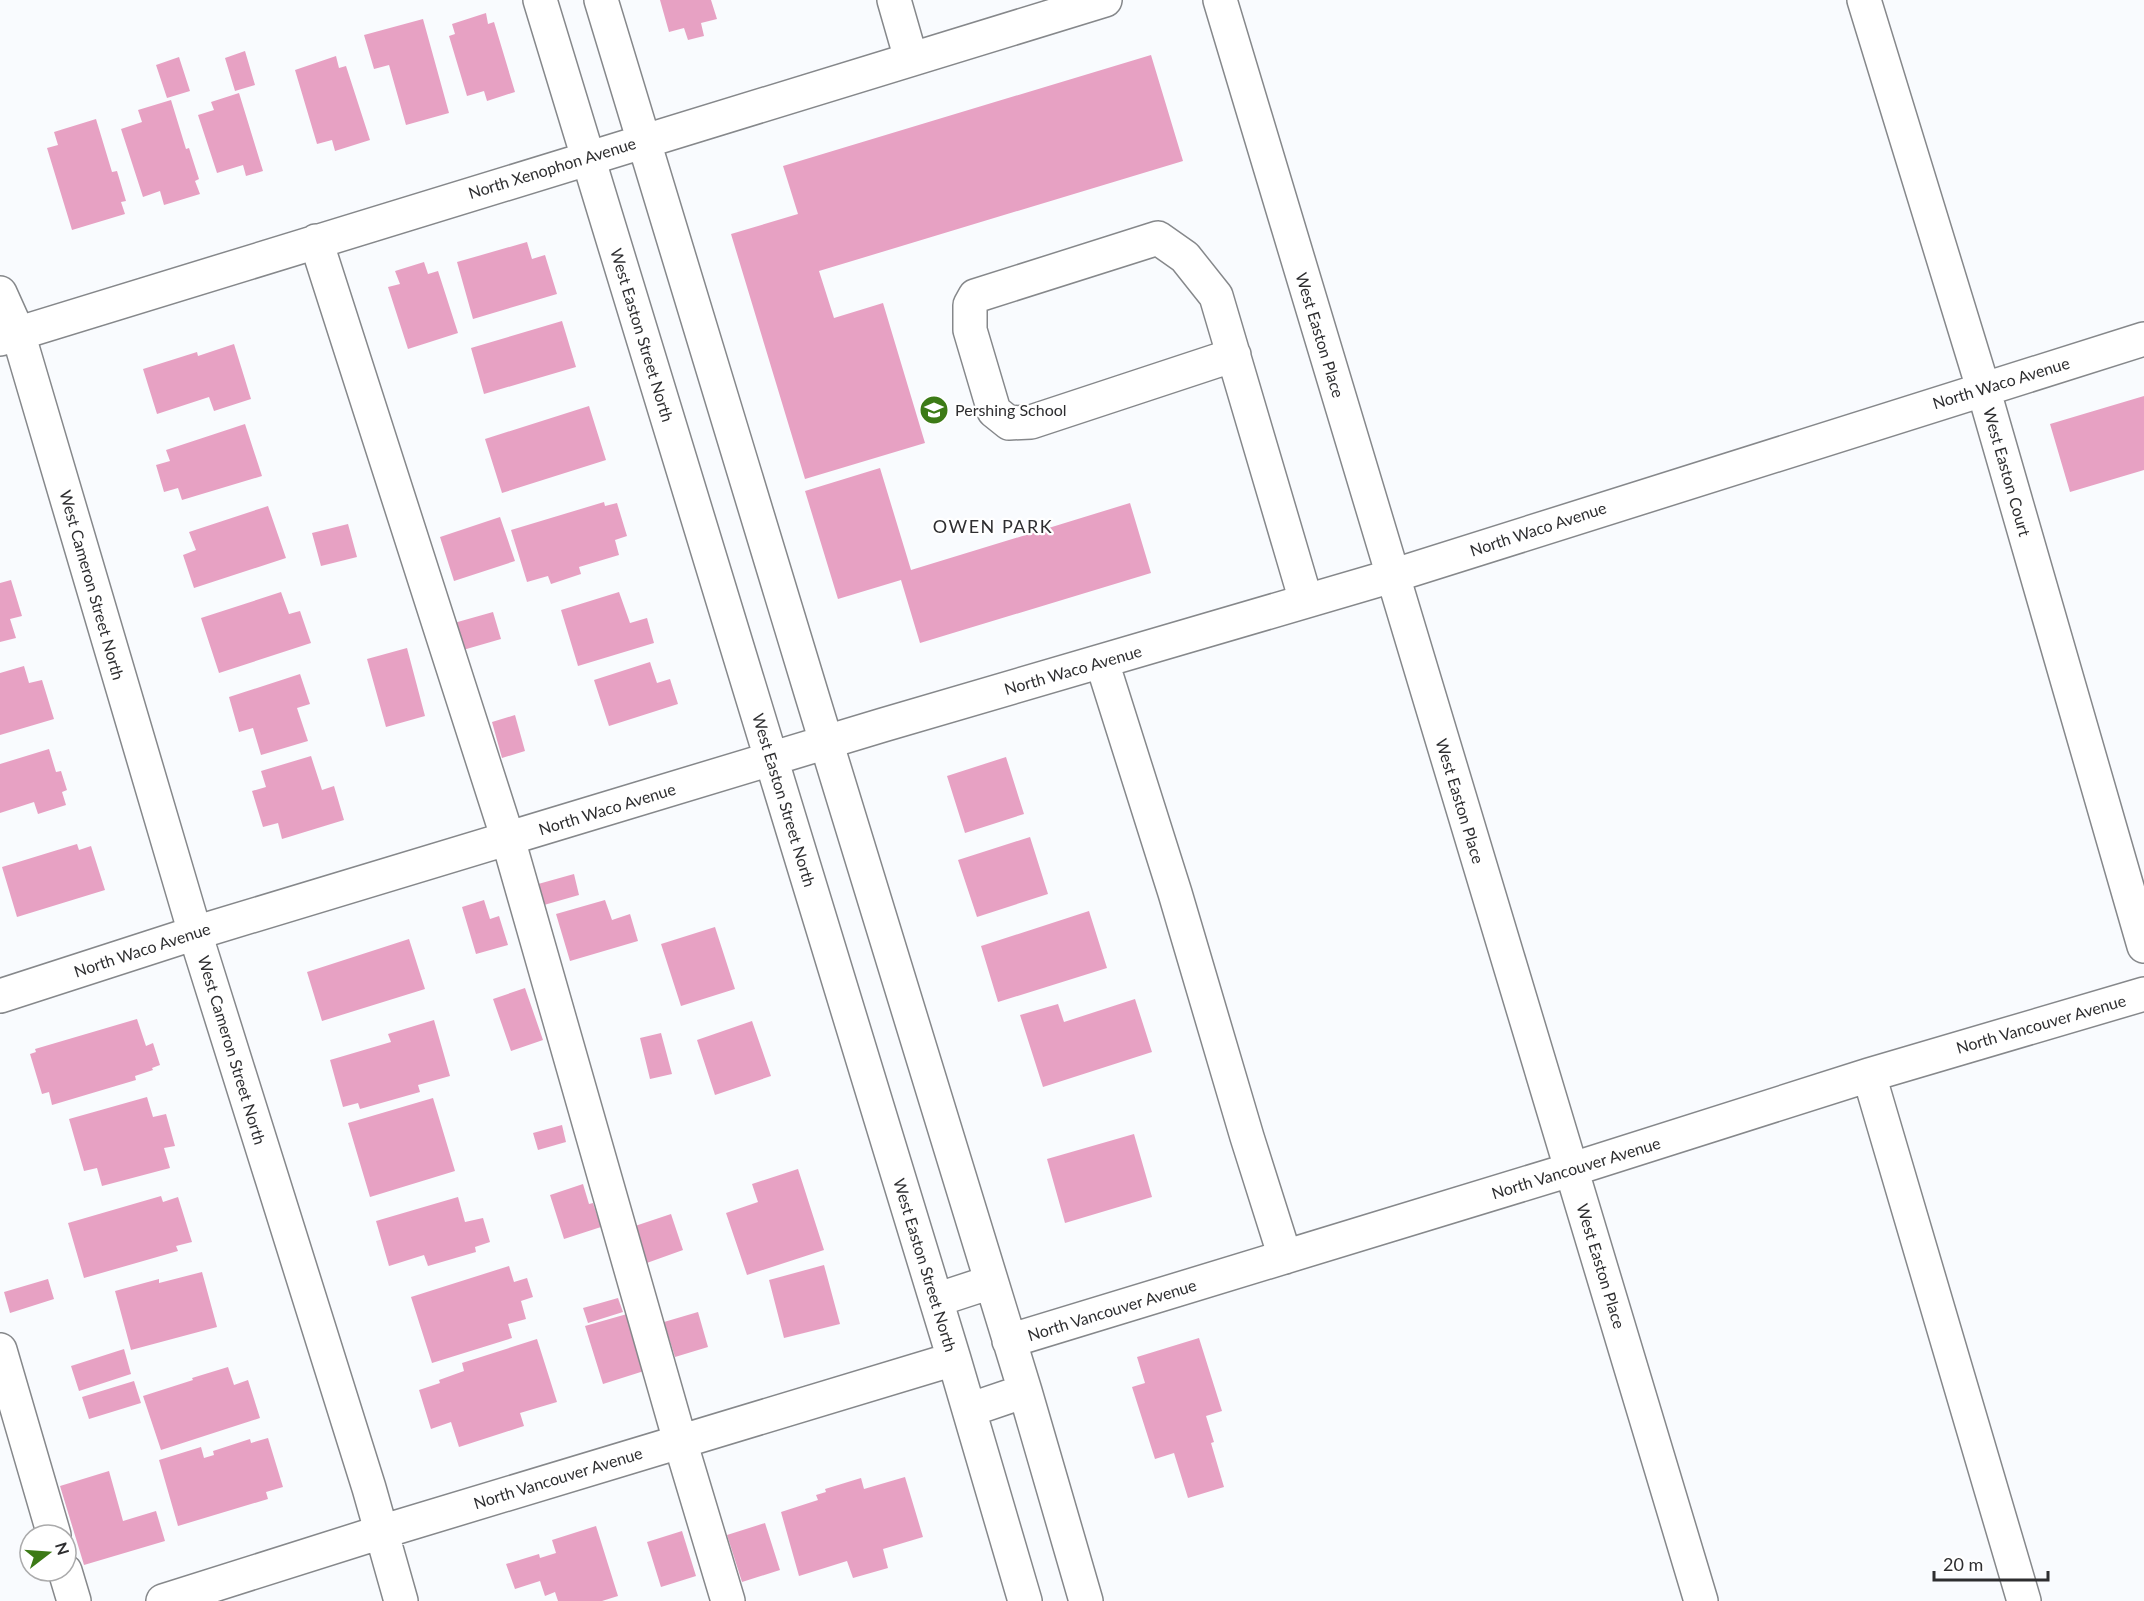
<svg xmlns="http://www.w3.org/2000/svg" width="2144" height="1601" font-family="Lato,sans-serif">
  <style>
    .building { fill: #e7a1c3 }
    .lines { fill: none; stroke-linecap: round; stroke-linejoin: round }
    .minor-casing { stroke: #86888b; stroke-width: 36 }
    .minor { stroke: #fff; stroke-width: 33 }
    .labels { text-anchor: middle; stroke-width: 4.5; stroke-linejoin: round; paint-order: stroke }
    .street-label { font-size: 16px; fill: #2e2e30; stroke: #fff }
    .poi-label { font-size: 16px; fill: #2e2e30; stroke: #fff; text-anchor: start }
    .neighbourhood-label { font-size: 18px; letter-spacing: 1.5px; fill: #2e2e30; stroke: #fff }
  </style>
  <rect width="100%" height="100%" fill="#f9fbfe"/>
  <!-- building -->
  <path class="building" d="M660,0H711L717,19L701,23L704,36L688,40L684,28L669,32Z
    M486,13L488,24L494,22L515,92L487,101L484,91L467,96L449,36L455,34L452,24Z
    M423,19L449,113L406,125L389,65L374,69L364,35Z
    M245,51L255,85L235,91L225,58Z
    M1151,55L1183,161L819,271L834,318L883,303L925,443L805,479L731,234L798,214L783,166Z
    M336,56L339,68L346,66L370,140L335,151L332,140L317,144L295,70Z
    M179,57L190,91L167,98L156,65Z
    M239,93L263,171L246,176L243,165L217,173L198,115L214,110L211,102Z
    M171,100L186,149L189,148L199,179L195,181L200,194L164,205L160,191L143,197L121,129L142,122L138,110Z
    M96,119L112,172L117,171L126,201L121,202L125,214L72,230L47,148L58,145L54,132Z
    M527,242L532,259L545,255L557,294L473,319L457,262Z
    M424,262L428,274L438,271L458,333L408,349L388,287L400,284L395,271Z
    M562,321L576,367L484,394L471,348Z
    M234,344L251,399L214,411L209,397L157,414L143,369L197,352L198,356Z
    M2144,396V470L2070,492L2050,424Z
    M589,406L606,460L502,493L485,439Z
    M245,424L262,476L182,500L178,488L164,492L156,465L170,461L166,450Z
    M880,468L911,570L1130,503L1151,573L920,643L901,580L838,599L805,491Z
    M604,502L605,506L617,503L627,536L615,540L619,555L579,567L581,574L551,584L548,576L527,582L511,530Z
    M268,506L286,558L194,588L183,555L196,550L189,532Z
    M500,517L515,561L454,581L440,537Z
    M348,524L357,557L321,566L312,533Z
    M11,580L22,616L10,619L16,638L0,642V583Z
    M281,592L289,614L300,611L311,643L219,673L201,618Z
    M619,592L630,623L647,618L654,643L578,666L561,610Z
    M493,612L501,639L463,650L454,623Z
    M407,648L425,716L386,727L367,659Z
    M650,662L657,683L670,679L678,704L609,726L594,680Z
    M24,666L29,683L42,680L54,719L0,735V673Z
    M300,674L310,704L297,708L308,741L261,755L253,728L239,732L229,697Z
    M515,715L525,751L502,758L492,722Z
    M49,749L56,772L61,771L67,790L62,792L66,805L38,814L34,802L0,813V764Z
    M311,756L322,790L334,786L344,820L282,839L278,823L263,827L252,791L266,787L261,771Z
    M1006,757L1024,814L965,833L947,776Z
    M1030,837L1048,894L977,917L958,860Z
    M77,844L79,850L91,846L105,890L17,917L2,867Z
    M574,874L579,895L537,907L531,886Z
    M484,900L490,919L499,916L508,945L476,954L462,907Z
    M605,900L612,920L630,914L638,941L570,961L556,914Z
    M1089,911L1107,968L998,1002L981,946Z
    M715,927L735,989L681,1006L661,944Z
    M409,939L425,989L322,1021L307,972Z
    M525,988L543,1040L511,1051L493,999Z
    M1135,999L1152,1052L1043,1087L1020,1015L1058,1004L1064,1022Z
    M137,1019L146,1046L153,1043L160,1065L152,1068L153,1070L135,1076L136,1080L52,1105L49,1092L42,1094L30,1054L36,1052L35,1049Z
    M434,1020L450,1076L418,1085L420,1092L360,1109L358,1103L343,1107L330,1060L391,1042L388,1034Z
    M752,1021L771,1076L715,1095L697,1040Z
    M661,1033L672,1074L650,1079L640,1038Z
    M147,1097L153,1117L166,1114L175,1146L164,1148L170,1168L102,1186L97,1168L84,1171L69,1119Z
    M433,1098L455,1171L370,1197L348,1123Z
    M562,1125L566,1142L538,1150L533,1133Z
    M1134,1134L1152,1197L1065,1223L1047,1159Z
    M798,1169L824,1250L747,1275L726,1213L758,1202L752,1184Z
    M583,1184L589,1204L593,1203L601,1227L564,1239L550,1195Z
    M161,1196L163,1202L178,1197L192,1242L176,1246L178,1251L84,1278L68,1223Z
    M458,1197L465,1222L483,1218L490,1242L475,1247L476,1252L428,1266L424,1255L389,1266L376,1221Z
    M671,1214L683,1250L644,1264L632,1227Z
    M824,1265L840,1324L784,1338L769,1280Z
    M509,1266L514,1282L527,1278L533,1297L521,1301L526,1319L508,1324L512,1338L432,1363L411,1297Z
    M202,1272L217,1327L131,1350L115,1291L159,1279V1283Z
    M48,1279L54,1299L10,1313L4,1292Z
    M618,1298L623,1312L588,1323L583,1308Z
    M698,1312L708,1347L675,1357L664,1322Z
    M627,1314L644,1371L603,1384L585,1326Z
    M1199,1338L1222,1411L1206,1416L1214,1442L1211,1443L1224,1487L1188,1498L1174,1453L1155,1459L1132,1387L1145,1383L1137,1357Z
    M537,1339L557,1402L520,1413L524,1426L459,1447L451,1422L431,1429L419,1390L440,1383L439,1380L464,1371L462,1363Z
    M124,1349L131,1374L79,1391L71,1366Z
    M228,1367L234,1385L248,1380L260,1418L161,1450L143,1396L193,1380L192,1378Z
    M134,1381L141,1403L89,1419L82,1397Z
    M268,1438L283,1487L266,1492L268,1499L178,1526L159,1460L201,1447L204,1458L214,1455L213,1451L250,1439L251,1443Z
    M109,1471L123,1521L156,1511L165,1541L84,1565L60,1486Z
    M905,1477L923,1537L883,1549L888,1568L853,1578L847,1561L799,1576L781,1512L818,1500L816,1495L826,1492L825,1489L861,1478L864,1489Z
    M765,1523L780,1570L742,1582L727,1535Z
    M596,1526L618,1596L602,1601H558L555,1592L545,1596L540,1581L515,1589L506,1564L539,1554L540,1558L556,1553L552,1540Z
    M682,1531L696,1576L661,1587L647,1542Z"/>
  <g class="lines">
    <!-- minor casing -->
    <g class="minor-casing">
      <path id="minor" d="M540,0L954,1359L1025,1601
        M601,0L813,699L1025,1391L1086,1601
        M894,0L911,59
        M1220,0L1701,1601
        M1864,0L1983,388L2144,946
        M316,241L508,839L680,1441L728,1601
        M0,293L18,333L195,933L369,1488L401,1601
        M0,339L1105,0
        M1234,355L1031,422L1009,423L994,411L970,330V305L975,296L1158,238L1185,257L1216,296L1306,601
        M1102,662L1175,893L1247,1137L1285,1257
        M0,996L195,933L883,725L1392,576L2144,339
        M1869,1075L2024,1601
        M936,1300L991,1282
        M1009,1341L1573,1169L1869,1075L2144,994
        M0,1350L54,1535
        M969,1410L1025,1391
        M65,1571L74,1601
        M163,1601L381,1532L954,1359"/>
    </g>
    <!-- minor -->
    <use href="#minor" class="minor"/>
  </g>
  <!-- icons -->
  <defs>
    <g id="school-disc" transform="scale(1.5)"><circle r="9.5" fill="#3c7a16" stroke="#fff"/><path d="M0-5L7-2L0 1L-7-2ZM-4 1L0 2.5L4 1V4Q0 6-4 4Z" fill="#fff"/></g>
  </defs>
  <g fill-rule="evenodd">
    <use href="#school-disc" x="934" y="410"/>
  </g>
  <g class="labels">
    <!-- street labels -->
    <g class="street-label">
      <text transform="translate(552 168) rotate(-17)" y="6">North Xenophon Avenue</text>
      <text transform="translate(642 335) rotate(73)" y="6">West Easton Street North</text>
      <text transform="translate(1320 335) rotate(73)" y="6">West Easton Place</text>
      <text transform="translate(2001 383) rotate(-17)" y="6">North Waco Avenue</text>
      <text transform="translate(2007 472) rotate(74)" y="6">West Easton Court</text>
      <text transform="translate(1538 529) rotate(-18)" y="6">North Waco Avenue</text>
      <text transform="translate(92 585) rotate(74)" y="6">West Cameron Street North</text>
      <text transform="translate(1073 670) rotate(-16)" y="6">North Waco Avenue</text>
      <text transform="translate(784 800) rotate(73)" y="6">West Easton Street North</text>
      <text transform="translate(1460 801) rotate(73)" y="6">West Easton Place</text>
      <text transform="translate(607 809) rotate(-17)" y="6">North Waco Avenue</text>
      <text transform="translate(142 950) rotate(-18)" y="6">North Waco Avenue</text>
      <text transform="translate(2041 1024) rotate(-16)" y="6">North Vancouver Avenue</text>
      <text transform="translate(232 1050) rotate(73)" y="6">West Cameron Street North</text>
      <text transform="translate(1576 1168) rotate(-17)" y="6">North Vancouver Avenue</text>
      <text transform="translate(925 1265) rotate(73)" y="6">West Easton Street North</text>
      <text transform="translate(1601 1266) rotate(73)" y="6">West Easton Place</text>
      <text transform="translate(1112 1310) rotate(-17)" y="6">North Vancouver Avenue</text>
      <text transform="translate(558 1478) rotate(-17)" y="6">North Vancouver Avenue</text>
    </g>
    <!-- poi labels -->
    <g class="poi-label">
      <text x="955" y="416">Pershing School</text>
    </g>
    <!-- neighbourhood labels -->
    <g class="neighbourhood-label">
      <text x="993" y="533">OWEN PARK</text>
    </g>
  </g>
  <!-- north arrow -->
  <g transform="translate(48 1553) rotate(73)"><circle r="28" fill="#ffffff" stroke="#ababac" stroke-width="1.5"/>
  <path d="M0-4.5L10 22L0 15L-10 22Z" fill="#3c7a16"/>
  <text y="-9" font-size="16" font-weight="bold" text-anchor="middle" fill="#2e2e30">N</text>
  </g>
  <!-- scale -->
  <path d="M1934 1571v9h114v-9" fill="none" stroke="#2e2e30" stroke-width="3"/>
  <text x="1943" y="1571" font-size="18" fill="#2e2e30" stroke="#ffffff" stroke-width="4.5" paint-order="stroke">20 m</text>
</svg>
